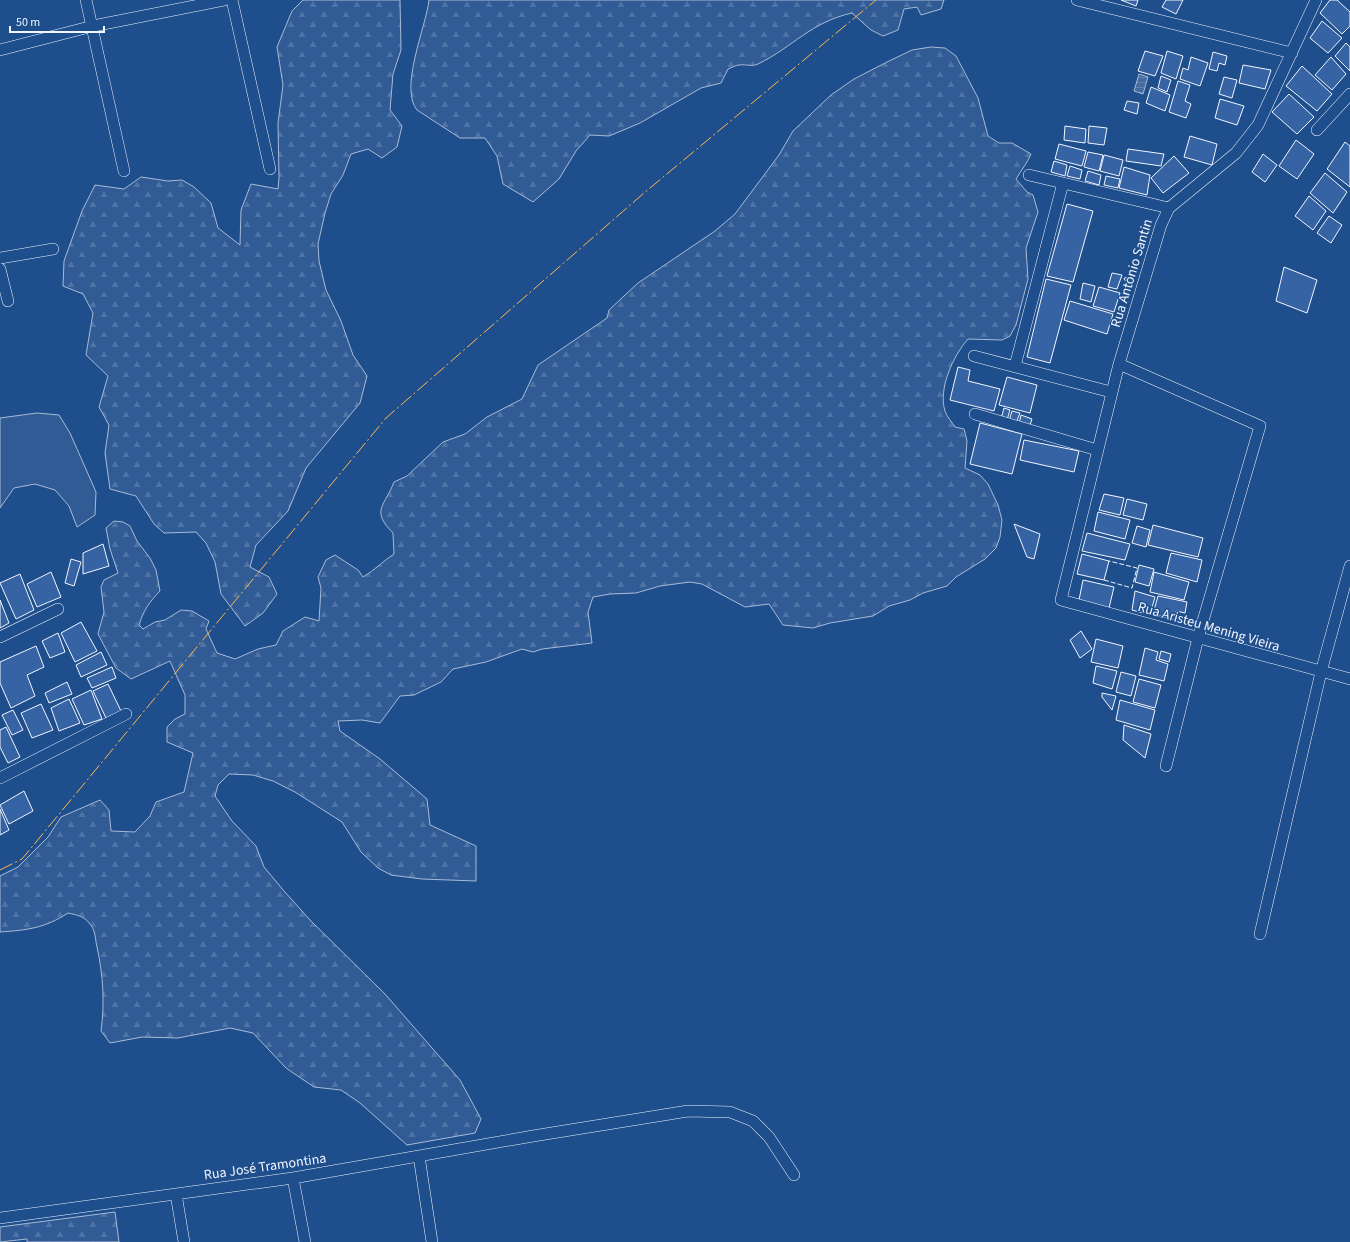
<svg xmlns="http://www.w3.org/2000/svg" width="1350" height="1242" font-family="'Source Sans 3',sans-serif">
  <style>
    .forest { fill: url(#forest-firs); stroke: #a8bbd7 }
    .built { fill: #305b95; stroke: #a8bbd7 }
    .water { fill: url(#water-rules); stroke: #a8bbd7 }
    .building { fill: #3563a3; stroke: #f2f6ff }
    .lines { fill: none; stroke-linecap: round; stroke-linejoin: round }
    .street-casing { stroke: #f2f6ff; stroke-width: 12 }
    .street { stroke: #1f4e8c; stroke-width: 11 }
    .fence { stroke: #f2f6ff; stroke-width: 1; stroke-dasharray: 5 2; stroke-linecap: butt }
    .power { stroke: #ffb74d; stroke-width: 1; stroke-dasharray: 14 3 2 3; stroke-linecap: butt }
    .labels { text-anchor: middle; stroke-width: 3; stroke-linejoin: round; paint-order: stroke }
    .street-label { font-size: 14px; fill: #f2f6ff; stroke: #1f4e8c }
  </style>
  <defs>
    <pattern id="forest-firs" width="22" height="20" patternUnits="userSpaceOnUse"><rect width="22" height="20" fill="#305b95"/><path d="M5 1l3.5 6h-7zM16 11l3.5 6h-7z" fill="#4e73a5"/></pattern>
    <pattern id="water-rules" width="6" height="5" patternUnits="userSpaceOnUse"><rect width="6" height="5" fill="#446ba0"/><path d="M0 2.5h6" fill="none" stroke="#5f81ae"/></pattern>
  </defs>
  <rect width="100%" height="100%" fill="#1f4e8c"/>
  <!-- forest -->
  <path class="forest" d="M303,0H400L401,50L393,74L390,110L402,126L397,147L382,158L368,149L351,154L343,175L331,194L325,213L318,244L319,261L326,290L341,321L353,355L367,376L360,403L306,468L288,511L256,545L250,567L269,577L277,594L263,613L245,626L221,594L215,562L206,543L196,532L164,533L154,524L136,496L110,489L105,453L109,425L99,407L108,376L86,355L93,313L83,294L63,286L64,261L82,211L95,185L124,189L141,177L168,181L182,180L194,187L211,203L218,228L240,245L241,210L251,184L278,189L279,178L278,123L283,85L277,47L292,11Z
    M429,0H944L941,9L921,15L917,7L904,9L898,30L883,36L871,30L852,13C811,22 793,47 758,64C752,67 746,64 739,65C736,65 731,68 728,69L721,83L701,88L640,123L609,136L590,135L576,151L559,179L533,202L503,184L497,156L485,138H460L417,110C399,88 426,27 429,0Z
    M931,47L945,48L956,56L978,98L988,136L999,143H1012L1031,154C1027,164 1021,170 1016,179L1027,192L1033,195L1038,212L1026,248L1028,279L1016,325L1010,336L1002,340L968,339C953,356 938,389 945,411C947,417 952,422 955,427L964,429L967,441L965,468L980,475L988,484L998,505L1002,520L1000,537L996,548L985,559L956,577L947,586L923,593L910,600L889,606L873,616L830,623L813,628L783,625L769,604L745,607L702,584L690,582L660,586L636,593L610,594L593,597L588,612L592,643L542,649L533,652L522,649L486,662L453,669L441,682L414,695L400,696L380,723L362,720L338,721L340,731L380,759L427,799L430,825L476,846V881L422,879L391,875L378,868L361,852L342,822L295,792L273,781L253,775L229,774L218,785L215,796L232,821L256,846L264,867L284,891L310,920L385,994L460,1080L481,1119L475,1133L407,1145L360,1103L341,1090L314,1087L286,1068L253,1033L230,1028L178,1038L142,1037L110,1043L101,1031C105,1003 103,974 97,947C95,939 96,931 90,924C84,916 77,915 68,913C45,928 28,930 0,932V876L18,867L48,837L61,817L100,800L109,810L111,831L135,832L150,816L156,802L184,792L193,753L167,742V727L175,719L185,714V695L170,661L131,679L116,668L98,634L104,612L101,587L104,580L118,573L110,549L106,528L114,521L123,522L130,526L137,541L150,558L156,570L160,591C150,601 143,611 139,625L143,629L155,622L165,620L181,610L192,611L209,621L206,629L217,653L235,659L258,649L276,645L283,631L305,617L319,621L321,588L318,577L326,560L335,555L358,570L363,577C375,570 383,561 394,554L393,533C370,510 385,506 394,482L407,476L443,442L465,434L487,417L522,399L538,365L607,318L609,310L638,283L715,231L735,214L779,155L793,131L831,95L854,79L887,62L912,50Z
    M115,1212L119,1242H27V1239L0,1242V1227Z"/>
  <!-- built -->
  <path class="built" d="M37,413L59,415L70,433L96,492L95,515L77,527L69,506L55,490L35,484L14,488L0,508V418Z"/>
  <!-- water -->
  <path class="water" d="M1139,74L1148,77L1143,94L1134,91Z"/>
  <!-- building -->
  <path class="building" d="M1121,0H1138L1136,6Z
    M1166,0H1183L1176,14L1162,7Z
    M1330,0H1337L1350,12V26L1342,34L1320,13Z
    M1322,21L1342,38L1328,53L1310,38Z
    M1346,43L1350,47V71L1335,56Z
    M1145,51L1163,56L1155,76L1138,71Z
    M1167,51L1183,56L1176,79L1161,73Z
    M1213,52L1227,56L1225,65L1219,63L1217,71L1209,69Z
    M1191,57L1208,63L1200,86L1180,79L1183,68L1188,70Z
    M1331,57L1346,74L1332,90L1315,75Z
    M1243,65L1271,70L1265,89L1239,83Z
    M1302,66L1332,94L1317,111L1286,86Z
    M1161,76L1171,80L1167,92L1158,88Z
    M1224,77L1237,80L1232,98L1219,94Z
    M1178,81L1190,85L1185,101L1191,104L1186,118L1169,112Z
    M1151,87L1170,95L1165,111L1146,103Z
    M1289,94L1314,117L1297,134L1272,112Z
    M1220,99L1244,106L1237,125L1215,118Z
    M1127,101L1139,103L1137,114L1124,110Z
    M1065,126L1086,129L1085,143L1064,140Z
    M1089,126L1107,128L1104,145L1088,143Z
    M1190,136L1217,144L1212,165L1184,157Z
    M1296,140L1314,154L1297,179L1279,166Z
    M1345,142L1350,146V187L1327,169Z
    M1059,144L1086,151L1082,166L1055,159Z
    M1128,149L1164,154L1161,166L1126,161Z
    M1088,152L1103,155L1099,171L1084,167Z
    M1263,154L1277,165L1265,182L1252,172Z
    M1104,155L1123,160L1119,176L1100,171Z
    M1174,156L1189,173L1163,193L1151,178Z
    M1054,161L1067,165L1065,176L1051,172Z
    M1070,166L1082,170L1080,179L1067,176Z
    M1124,167L1150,175L1147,195L1119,188Z
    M1088,171L1101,175L1099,185L1085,181Z
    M1325,173L1347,192L1333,213L1310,193Z
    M1106,176L1120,179L1118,188L1104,185Z
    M1309,196L1326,211L1313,230L1295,216Z
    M1067,204L1093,211L1073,282L1047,276Z
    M1329,216L1342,225L1331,243L1317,233Z
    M1284,267L1317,280L1307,313L1276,301Z
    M1112,273L1122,275L1117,289L1108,287Z
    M1046,279L1071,285L1050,363L1027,357Z
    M1083,283L1095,286L1091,302L1080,299Z
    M1099,287L1120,293L1114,312L1093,306Z
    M1070,301L1113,314L1107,334L1064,320Z
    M958,367L970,370L968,381L1000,389L994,411L950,400Z
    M1007,377L1037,385L1030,413L999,405Z
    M1004,408L1010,410L1007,420L1001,419Z
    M1012,411L1020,413L1016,423L1009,421Z
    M1021,415L1032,419L1029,428L1019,424Z
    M980,423L1022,434L1012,474L970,464Z
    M1024,440L1079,451L1074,472L1020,460Z
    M1104,494L1124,498L1120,515L1099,510Z
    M1127,499L1147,504L1143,520L1123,515Z
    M1098,512L1130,520L1125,539L1094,531Z
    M1014,524L1040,534L1034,559L1027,557Z
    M1153,525L1203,538L1198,557L1148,545Z
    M1137,526L1150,530L1146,547L1132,543Z
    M1087,533L1130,544L1125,560L1082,551Z
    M103,544L109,566L83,574V553Z
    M1171,553L1202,560L1197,582L1166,573Z
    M1082,554L1109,561L1104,580L1077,574Z
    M71,559L81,562L74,586L65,583Z
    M1139,565L1154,569L1149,586L1135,582Z
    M51,572L61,597L37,607L27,584Z
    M1154,572L1189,582L1184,600L1150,592Z
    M20,574L34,610L16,619L0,583Z
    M1083,580L1114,587L1109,608L1079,600Z
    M1135,591L1155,597L1150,615L1132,610Z
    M1158,596L1187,602L1185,613L1176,611L1174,620L1153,614Z
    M0,600L9,623L0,628Z
    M81,622L97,651L75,662L61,633Z
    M1081,631L1092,649L1080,658L1070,640Z
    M58,633L65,652L50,658L42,641Z
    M1096,639L1123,646L1118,668L1091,662Z
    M36,646L44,667L27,675L35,696L11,708L0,683V662Z
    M1145,648L1158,652L1156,660L1168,664L1164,681L1139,675Z
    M1161,651L1171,654L1169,662L1159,659Z
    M101,652L107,665L81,677L76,665Z
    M1096,666L1117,671L1112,689L1093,683Z
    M112,667L116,678L92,688L87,678Z
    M1121,672L1136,676L1131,696L1116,692Z
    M1139,679L1161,685L1155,708L1133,702Z
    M67,682L72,694L49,703L45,693Z
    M108,684L121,711L106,718L93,691Z
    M91,690L102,719L84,725L72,699Z
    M1102,693L1116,696L1112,710L1102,697Z
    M69,699L80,723L59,731L51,708Z
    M1120,700L1155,710L1150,730L1116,720Z
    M41,704L53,730L32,738L21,713Z
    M13,710L23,730L12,735L2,715Z
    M1124,725L1151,734L1145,758L1123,740Z
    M6,727L20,757L8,763L0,747V730Z
    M24,791L33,811L9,824L0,805Z
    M0,809L9,830L0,835Z"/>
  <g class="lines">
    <!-- street casing -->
    <g class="street-casing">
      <path id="street" d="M86,0L124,171
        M232,0L270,169
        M1077,0L1292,53
        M1316,0L1258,125L1236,153L1169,208L1161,225L1119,364L1061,600L1350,679
        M0,50L93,26L224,0
        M1317,130L1350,94
        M1029,175L1169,208
        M0,258L53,249
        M0,269L8,301
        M974,356L1111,392
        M1119,364L1260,426L1198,638L1166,766
        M1015,366L1063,183
        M975,414L1097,450
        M0,637L58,609
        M0,778L126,714
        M1260,934L1321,672L1350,566
        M419,1156L432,1242
        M293,1178L305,1242
        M176,1194L184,1242
        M0,1218L293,1178L533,1136L688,1111L730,1112L753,1121L769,1137L794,1175"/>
    </g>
    <!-- street -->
    <use href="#street" class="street"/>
    <!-- fence -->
    <path class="fence" d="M1104,580L1132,588L1137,568L1109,561"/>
    <!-- power -->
    <path class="power" d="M0,870L22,859L386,418L644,193L876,0"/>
  </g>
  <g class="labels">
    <!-- street labels -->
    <g class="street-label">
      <text transform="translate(1131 273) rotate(-73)" y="5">Rua Antônio Santin</text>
      <text transform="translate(1209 626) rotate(16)" y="5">Rua Aristeu Mening Vieira</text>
      <text transform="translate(265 1166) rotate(-8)" y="5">Rua José Tramontina</text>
    </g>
  </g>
  <!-- scale -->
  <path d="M10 26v6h94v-6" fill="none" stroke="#f2f6ff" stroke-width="2"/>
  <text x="16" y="26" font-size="12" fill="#f2f6ff" stroke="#1f4e8c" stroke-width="3" paint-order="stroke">50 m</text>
</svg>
